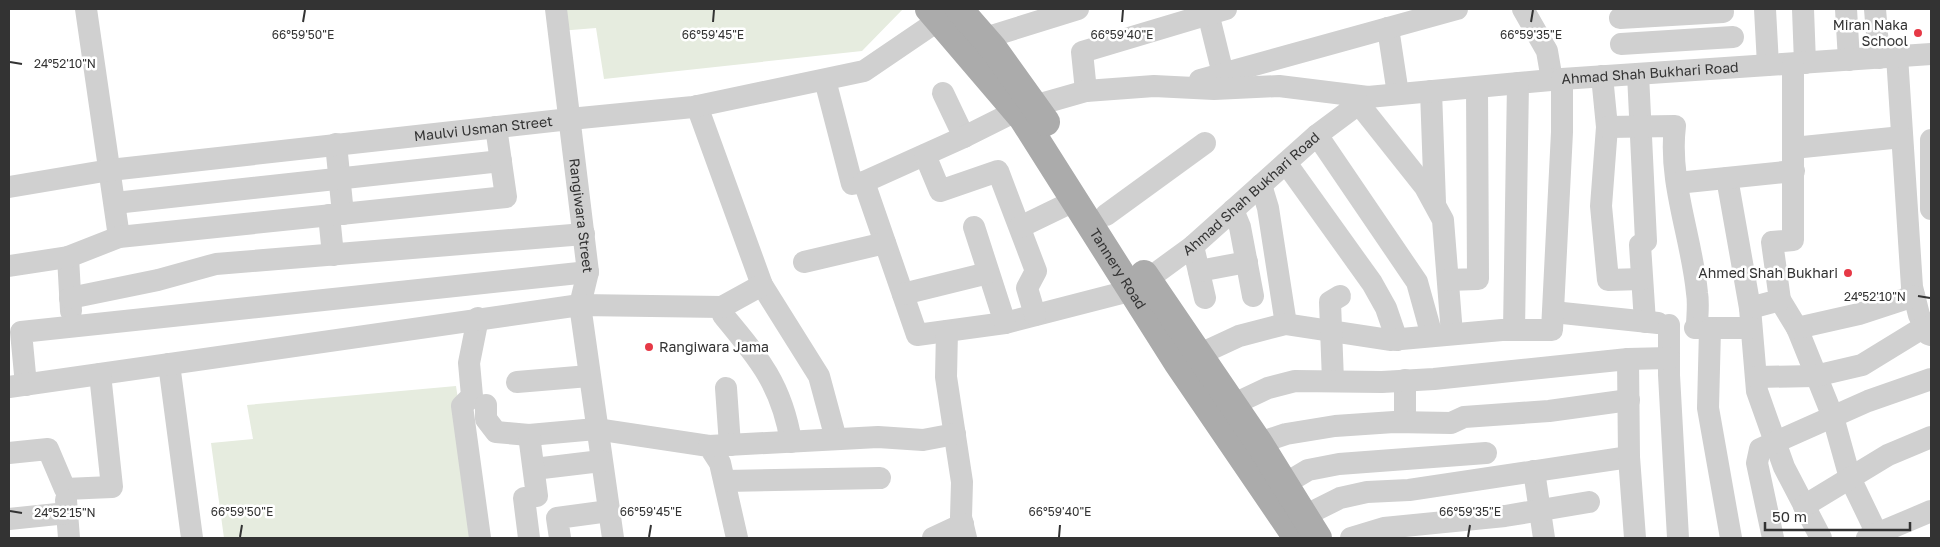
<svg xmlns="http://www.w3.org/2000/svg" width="1940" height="547" font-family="'Golos Text',sans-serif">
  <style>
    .green { fill: #e6ecdf }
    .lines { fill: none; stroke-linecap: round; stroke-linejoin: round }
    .minor { stroke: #d0d0d0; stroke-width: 22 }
    .major { stroke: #ababab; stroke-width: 28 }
    .ticks { fill: none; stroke: #333; stroke-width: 2 }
    .poi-dot { fill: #e63946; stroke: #fff; stroke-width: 2 }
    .labels { text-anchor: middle; stroke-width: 5; stroke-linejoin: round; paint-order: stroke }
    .poi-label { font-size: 14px; fill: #333; stroke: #fff; text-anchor: end }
    .street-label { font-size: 14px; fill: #333; stroke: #fff }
    .ticks-label { font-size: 12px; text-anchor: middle; fill: #333; stroke: #fff; stroke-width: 5; stroke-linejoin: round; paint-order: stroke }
  </style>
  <rect width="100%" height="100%" fill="#fff"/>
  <!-- green -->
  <path class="green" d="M556,9H903L862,51L604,79L596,28L559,31Z
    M456,386L479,538H224L211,443L253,439L247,405Z"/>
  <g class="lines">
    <!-- minor -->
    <g class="minor">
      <path d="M86,9L119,237"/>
      <path id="s1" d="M556,9L588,272L580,305L613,538"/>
      <path d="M1523,9L1547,51L1552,80"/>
      <path d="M1765,9L1768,65"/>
      <path d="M1803,9L1805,63"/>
      <path d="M1846,9L1849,60"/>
      <path d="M1875,9L1879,58"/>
      <path d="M1208,13L1223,74"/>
      <path d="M1620,18L1723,12"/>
      <path d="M1388,28L1398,94"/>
      <path d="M985,38L1078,9"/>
      <path d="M1621,44L1733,37"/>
      <path d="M1897,56L1912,287L1919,315L1928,334L1931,335"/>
      <path d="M1638,74L1646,241L1640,245L1645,322"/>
      <path d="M1602,76L1607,127L1601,206L1608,280L1642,279"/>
      <path d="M825,80L852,184L864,182"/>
      <path d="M1200,80L1457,9"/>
      <path d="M1086,91L1082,52L1226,9"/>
      <path d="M1431,91L1435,203"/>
      <path d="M943,93L964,137"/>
      <path id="s2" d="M1368,97L1279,86L1214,89L1154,86L1086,91L1016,111L964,137L864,182L917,335L1005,323L1133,290L1193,246L1317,135L1368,97L1562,79L1931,54"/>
      <path d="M1359,104L1425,187L1443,220L1452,334"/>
      <path d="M697,106L762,285L819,376L836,439"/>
      <path d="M1607,127L1675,126C1668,182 1692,238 1697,293C1699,304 1697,316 1697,328"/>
      <path d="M1317,135L1417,282L1432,336"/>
      <path d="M1931,140V209"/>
      <path d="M336,144L343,214"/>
      <path d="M1793,148L1902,137"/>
      <path d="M925,155L940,191L998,171L1036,271L1027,288L1035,315"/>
      <path d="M1286,163L1372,283L1386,308L1397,340"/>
      <path d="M1727,178L1750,308L1757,391L1784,467L1821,538"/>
      <path d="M1677,183L1794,171"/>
      <path d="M1261,185L1268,208L1285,318"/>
      <path id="s3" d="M9,187L110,170L570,119L693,107L864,71L939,20"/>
      <path d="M115,203L501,161"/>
      <path d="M1233,210L1240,227L1253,296"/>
      <path d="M329,215L333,255"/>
      <path d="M1106,215L1205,143"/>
      <path d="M974,227L1005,323"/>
      <path d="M1020,227L1076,200"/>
      <path d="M1193,246L1205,298"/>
      <path d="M68,257L71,311"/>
      <path d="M804,262L885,243"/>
      <path d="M9,266L68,257L119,237L506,197L496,127"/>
      <path d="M1199,271L1247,262"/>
      <path d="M1448,280L1478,279L1477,87"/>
      <path d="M903,294L988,273"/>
      <path d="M70,298L158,280L216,264L584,234"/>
      <path d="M1780,300L1797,328L1833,417L1850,478L1877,534"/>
      <path d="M722,307L723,315C758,357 782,385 791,442"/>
      <path d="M1750,308L1780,300L1772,242L1793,240V64"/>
      <path d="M1553,312L1658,323"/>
      <path d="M478,318L469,363L472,396L462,406L480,538"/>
      <path d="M1669,325V375L1678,538"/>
      <path d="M1695,328H1751"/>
      <path d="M1797,328L1859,314L1914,296"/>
      <path d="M1710,329L1708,408L1731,538"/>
      <path d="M1514,330L1518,83"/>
      <path d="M947,331L946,377L962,482L961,517L966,538"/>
      <path d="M1198,355L1239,336L1285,324L1390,340L1502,330H1552L1562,132V79"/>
      <path d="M169,364L192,538"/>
      <path d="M1756,377L1815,376L1862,365L1924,327"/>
      <path d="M1405,380V422"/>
      <path d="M1333,381L1330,302L1340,296"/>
      <path d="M517,382L589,376"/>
      <path d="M26,385L21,332L588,272"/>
      <path d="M9,387L580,305L722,307L762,285"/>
      <path d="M726,388L730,445"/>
      <path d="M486,405V419L496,432L529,435L596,429L709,446L720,463L737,538"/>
      <path d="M1232,405L1268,388L1295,381L1382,382L1434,379L1628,359"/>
      <path d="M1259,443L1286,434L1335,426L1394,422L1451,423L1464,417L1549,411L1629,400"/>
      <path d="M709,446L878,437L923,440L955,434"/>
      <path d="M9,453L48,449L65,489L112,487L100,374"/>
      <path d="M534,469L601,461"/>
      <path d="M1534,471L1544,538"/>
      <path d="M725,481L880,478"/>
      <path d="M1283,485L1308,470L1339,464L1486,453"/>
      <path d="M66,500L69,538"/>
      <path d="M1804,506L1888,455L1931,437"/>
      <path d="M1304,516L1340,498L1367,492L1409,490L1629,457"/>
      <path d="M9,519L67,513"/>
      <path d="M529,538L524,498L537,496L529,435"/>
      <path d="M560,538L557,518L609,511"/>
      <path d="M933,538L963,524"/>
      <path d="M1351,538L1384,528L1505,516L1589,502"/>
      <path d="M1635,538L1629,457L1628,359L1669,358"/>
      <path d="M1773,538L1757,463L1760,449L1868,401L1931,379"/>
      <path d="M1867,538L1931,511"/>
    </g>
    <!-- major -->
    <g class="major">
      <path id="s4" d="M929,9L1023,119L1177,362L1297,538"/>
      <path d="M959,9L993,48L1046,122"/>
      <path d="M1144,274L1259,443L1318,538"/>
    </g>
  </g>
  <!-- ticks -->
  <path class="ticks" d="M303,22L305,10M713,22L714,10M1122,22L1123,10M1531,22L1533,10M10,62L22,64M1918,296L1930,298M10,511L22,513M240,537L242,525M649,537L651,525M1059,537L1060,525M1468,537L1470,525"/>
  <!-- markers -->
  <g class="poi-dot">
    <circle cx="1918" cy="33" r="5"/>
    <circle cx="1848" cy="273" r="5"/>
    <circle cx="649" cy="347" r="5"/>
  </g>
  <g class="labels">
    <!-- poi labels -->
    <g class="poi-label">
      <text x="1908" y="30">Miran Naka<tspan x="1908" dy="16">School</tspan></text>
      <text x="1838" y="278">Ahmed Shah Bukhari</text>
      <text x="659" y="352" text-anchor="start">Rangiwara Jama</text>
    </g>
    <!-- street labels -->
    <g class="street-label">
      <text dy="5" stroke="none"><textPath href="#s2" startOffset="1494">Ahmad Shah Bukhari Road</textPath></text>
      <text dy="5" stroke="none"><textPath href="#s3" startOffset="478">Maulvi Usman Street</textPath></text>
      <text dy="5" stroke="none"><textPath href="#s2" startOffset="1059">Ahmad Shah Bukhari Road</textPath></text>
      <text dy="5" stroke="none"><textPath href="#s1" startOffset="208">Rangiwara Street</textPath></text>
      <text dy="5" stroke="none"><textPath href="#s4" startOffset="322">Tannery Road</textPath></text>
    </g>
  </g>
  <g class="ticks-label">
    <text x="303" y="39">66°59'50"E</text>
    <text x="713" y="39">66°59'45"E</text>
    <text x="1122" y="39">66°59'40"E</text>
    <text x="1531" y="39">66°59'35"E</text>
    <text x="65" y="68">24°52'10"N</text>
    <text x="1875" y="301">24°52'10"N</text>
    <text x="242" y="516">66°59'50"E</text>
    <text x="651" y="516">66°59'45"E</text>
    <text x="1060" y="516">66°59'40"E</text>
    <text x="1470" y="516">66°59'35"E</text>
    <text x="65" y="517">24°52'15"N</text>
  </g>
  <!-- border -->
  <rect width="1940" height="547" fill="none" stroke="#333333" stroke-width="20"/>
  <!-- scale -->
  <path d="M1765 522v8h145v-8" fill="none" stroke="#333333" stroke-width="2.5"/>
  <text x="1772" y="522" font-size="15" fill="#333333" stroke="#ffffff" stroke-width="4" paint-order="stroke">50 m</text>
</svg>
